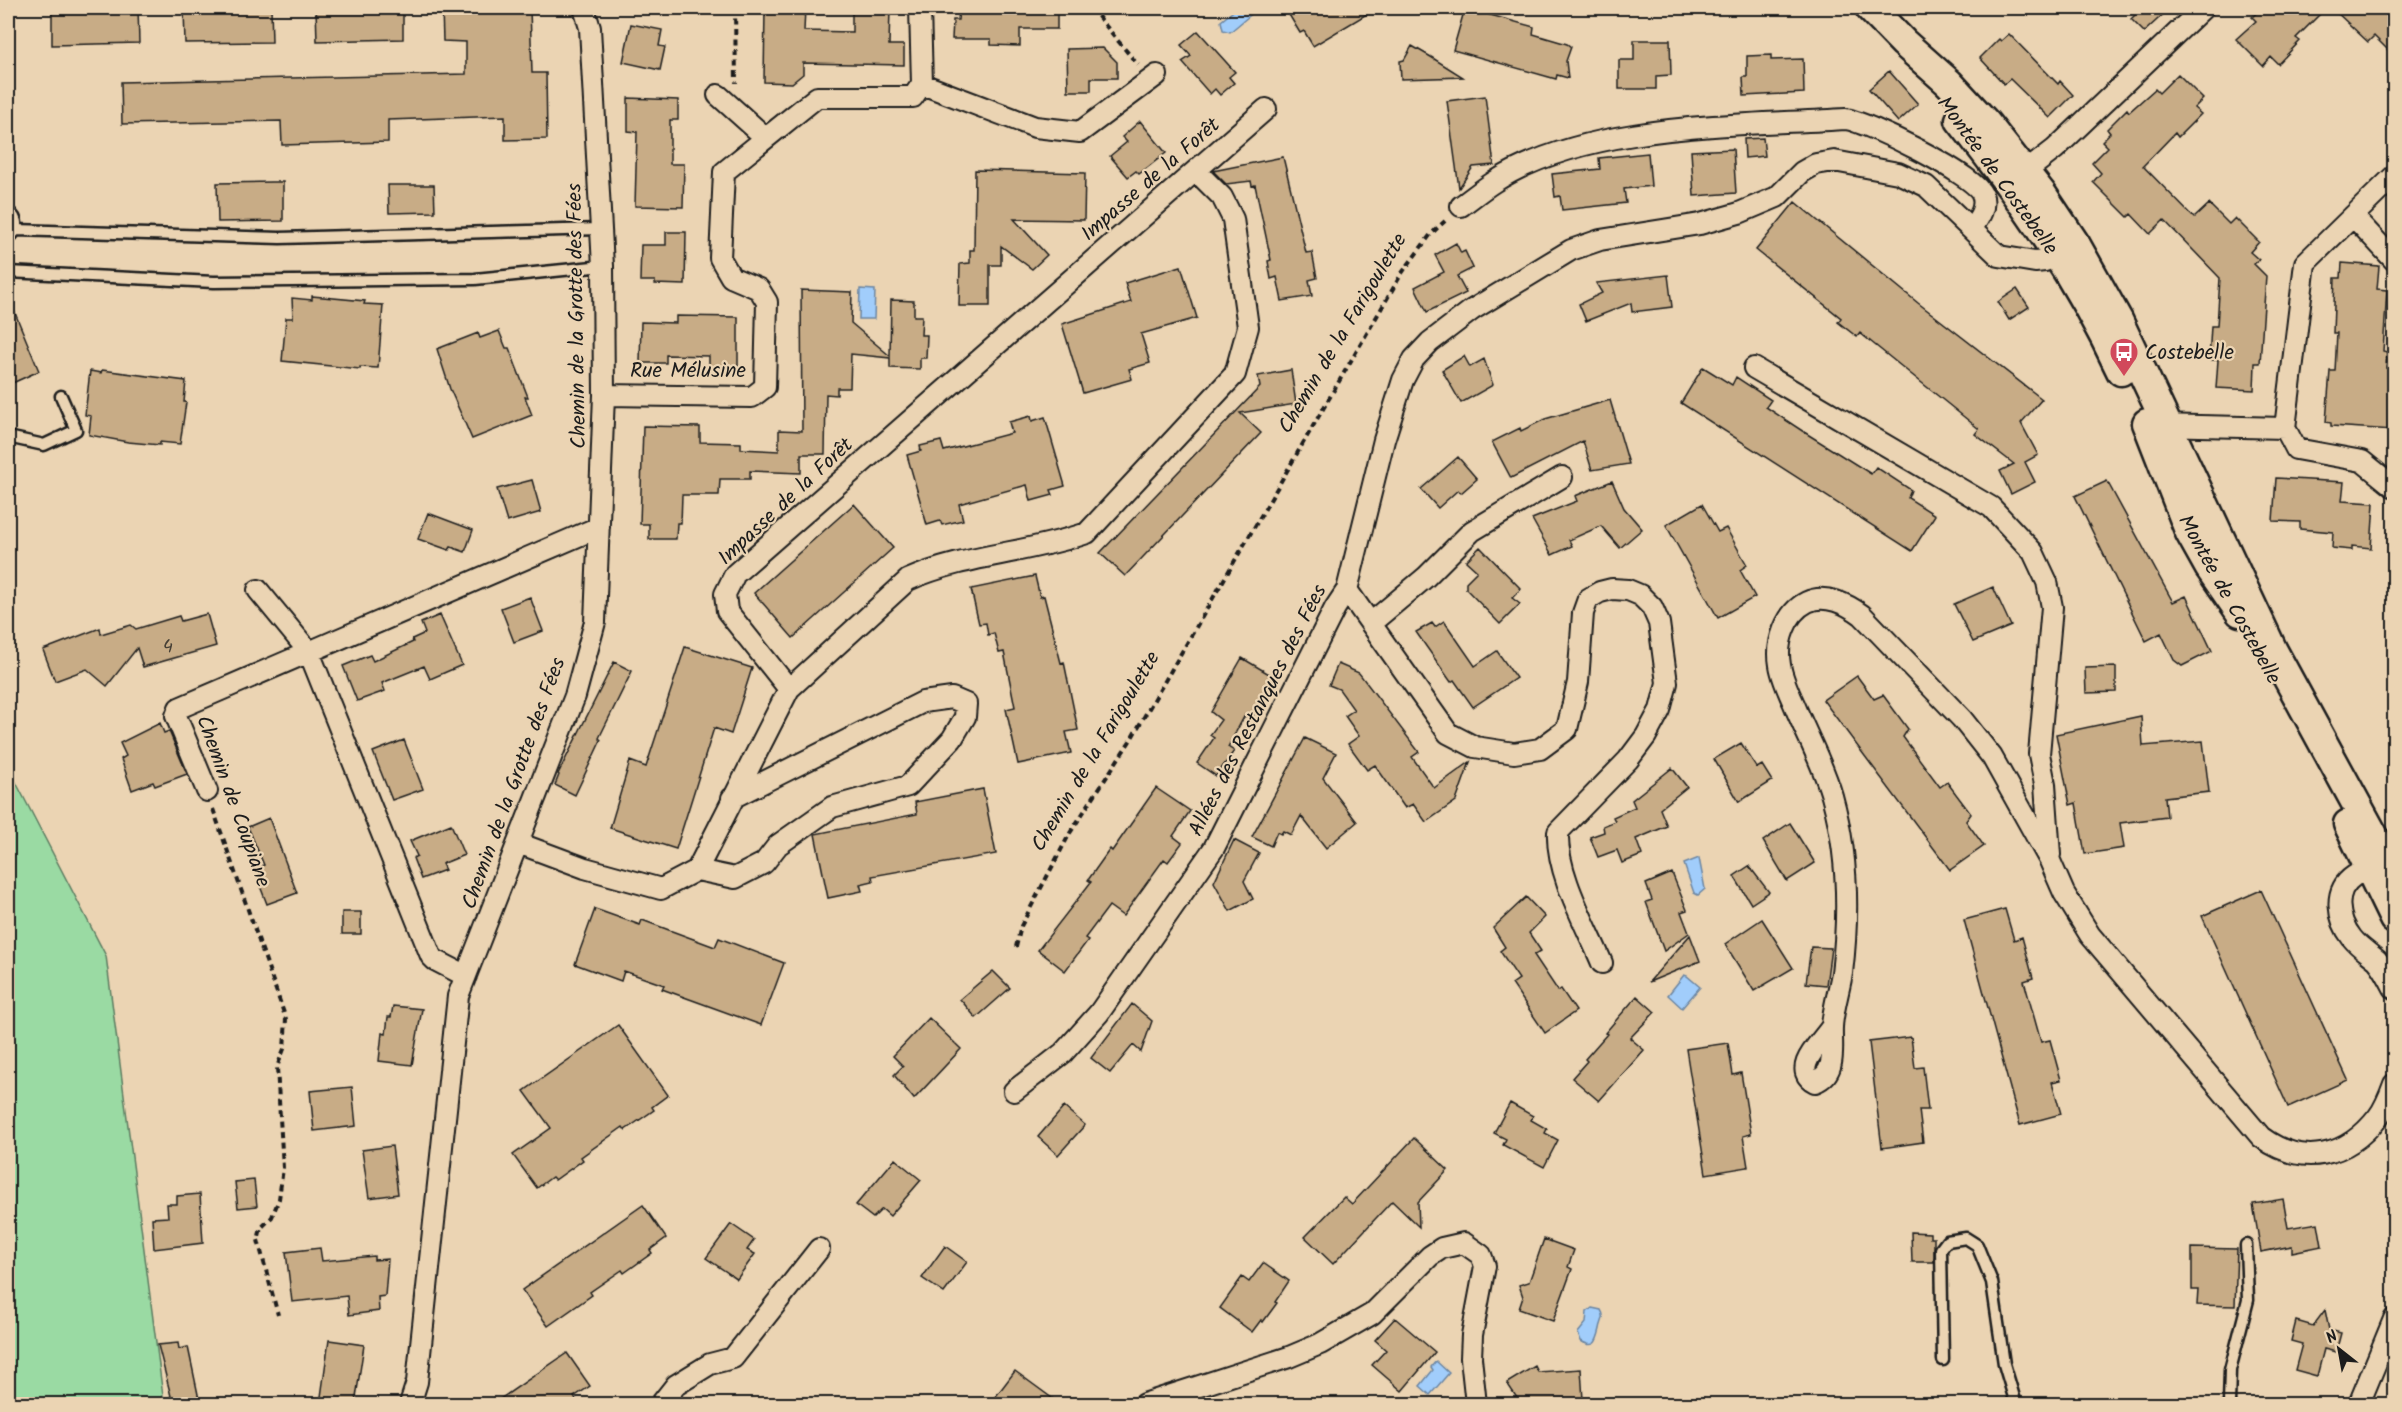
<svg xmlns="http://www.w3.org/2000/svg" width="2402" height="1412" font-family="Kalam,sans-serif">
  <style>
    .green { fill: #9adaa3; stroke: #5b7b60; stroke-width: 1.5 }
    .water { fill: #a1cdfb; stroke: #6c86a2; stroke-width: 1.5 }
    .building { fill: #c8ac86; stroke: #1c1c1c; stroke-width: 1.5 }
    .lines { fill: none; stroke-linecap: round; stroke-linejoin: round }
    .service-casing { stroke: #1c1c1c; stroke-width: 15 }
    .minor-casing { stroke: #1c1c1c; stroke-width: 24 }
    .secondary-casing { stroke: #1c1c1c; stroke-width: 33 }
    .path { stroke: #1c1c1c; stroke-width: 4; stroke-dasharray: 6 4.5; stroke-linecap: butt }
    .service { stroke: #ebd4b3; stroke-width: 10 }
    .minor { stroke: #ebd4b3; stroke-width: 20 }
    .secondary { stroke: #ebd4b3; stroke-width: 28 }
    .labels { text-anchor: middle; stroke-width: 4.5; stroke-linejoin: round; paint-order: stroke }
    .number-label { font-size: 18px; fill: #474036 }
    .street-label { font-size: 21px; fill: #1c1c1c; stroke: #ebd4b3 }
    .poi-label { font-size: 21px; fill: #1c1c1c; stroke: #ebd4b3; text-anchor: start }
  </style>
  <rect width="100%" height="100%" fill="#ebd4b3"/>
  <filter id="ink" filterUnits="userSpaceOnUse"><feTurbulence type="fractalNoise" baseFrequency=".0167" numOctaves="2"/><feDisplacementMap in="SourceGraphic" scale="12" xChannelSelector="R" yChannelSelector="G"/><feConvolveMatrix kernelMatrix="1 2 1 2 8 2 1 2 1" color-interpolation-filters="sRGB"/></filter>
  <g filter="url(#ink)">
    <!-- green -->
    <path class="green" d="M8,767L106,956L164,1404H8Z"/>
    <!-- water -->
    <path class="water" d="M1237,8H1252L1255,11L1230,32L1223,30L1221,21Z
      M860,289L875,290L874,319H859Z
      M1699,858L1705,889L1698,895L1694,893L1684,864Z
      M1684,975L1687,976L1700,987L1682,1008L1668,995Z
      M1592,1308L1601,1310C1606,1318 1601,1321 1600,1329C1597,1341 1595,1350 1581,1341L1578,1333L1586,1323L1587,1312Z
      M1436,1361L1449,1373L1430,1395L1420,1386L1433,1370L1431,1367Z"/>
    <!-- building -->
    <path class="building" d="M52,8H138L139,43L52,45Z
      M184,8H271L272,42L185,43Z
      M316,8H403V39L317,41Z
      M442,8H467L468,13L505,12V8H530L532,73H546L547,139L505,140V116L388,120V142L282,145L281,121L122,124L121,82L466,74V42L443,41Z
      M765,8H805L804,31L852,32V8H890L889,45H904V65L803,63V74L792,83L764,82Z
      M959,8H1057V29H1020V46L991,45V39H952L953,20H958Z
      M1285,8H1377L1313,46L1304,31L1300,33Z
      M1465,8L1534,27L1533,34L1567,44L1571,47L1566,61L1568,78L1557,75L1556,79L1453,50Z
      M2142,8H2170L2144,32L2131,19Z
      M2262,8H2326L2296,38L2300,41L2278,64L2271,57L2263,66L2236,39L2256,21L2252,17Z
      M2332,8H2394V56L2374,36L2368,42Z
      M631,24L662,30L659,46L665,47L660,70L623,62Z
      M1198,31L1235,72L1229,77L1234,83L1220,95L1215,89L1210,94L1182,62L1191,56L1181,45Z
      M2009,34L2058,84L2060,81L2073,95L2050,118L2010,79L2004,84L1980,58L1999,39L2001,41Z
      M1634,40H1670L1671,75L1656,76V89H1619V60H1634Z
      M1412,46L1431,57L1463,77L1401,79L1400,61L1404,60Z
      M1103,48L1117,62V78H1091V91H1068L1067,49Z
      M1771,55V60L1803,59L1804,93L1744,96L1743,77H1747V56Z
      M1889,71L1918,104L1898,122L1869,89Z
      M2178,74L2203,99L2194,108L2201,114L2178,137L2175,133L2143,166L2194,218L2209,204L2229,224L2235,218L2259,242L2250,252L2259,260L2254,264L2266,276L2260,363H2255L2254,390L2216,388L2218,360H2209L2211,326H2217L2220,278L2164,220L2150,234L2131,214L2128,217L2093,182L2101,173L2092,163L2108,147L2102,141L2110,133L2107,129L2127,109L2129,112L2155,89L2159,93Z
      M1485,96L1494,165L1473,167L1459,188L1447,101Z
      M628,98L678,100V120H670V164H684L683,207L635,206L637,132L628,131Z
      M1140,121L1166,153L1139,174L1136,171L1128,177L1110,156L1127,142L1122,137Z
      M1763,138L1765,156L1745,158L1744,139Z
      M1733,149L1736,193L1694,196L1691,151Z
      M1648,153L1651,186L1624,189L1626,203L1562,210L1560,196L1555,197L1552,174L1600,169L1599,158Z
      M1283,157L1306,253L1312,252L1317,278L1309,280L1312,296L1282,301L1277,277L1271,279L1268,261L1271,260L1255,185L1252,186L1251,181L1226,184L1213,171Z
      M975,170L1085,173L1084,220L1014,219L1047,255L1032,269L1001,246V265H990V306H959L960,264L970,263V250H974Z
      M271,182H283V221L218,222L217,183Z
      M388,185H434L435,212L389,213Z
      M1795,202L1918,303L2042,399L2021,423L2038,455L2025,462L2035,482L2011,494L2000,471L2014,464L1975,434L1979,429L1860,333L1857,337L1838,322L1841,318L1756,250Z
      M666,232H686L685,285L655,284V281H640L641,245H666Z
      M1456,243L1461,253L1465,251L1473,268L1457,276L1466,293L1427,312L1415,287L1444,272L1435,255Z
      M2342,263L2379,266L2377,289L2387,290L2383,351L2387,352L2386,368L2394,369V430L2331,426V423L2326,422L2330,371H2335L2337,333H2333L2335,278H2341Z
      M1181,266L1197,318L1141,334L1150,363L1129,369L1132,379L1083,393L1062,324L1131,302L1125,283Z
      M1668,275L1672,307L1632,312L1631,303L1586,321L1579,304L1602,293L1596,283Z
      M2017,289L2029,307L2009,320L1998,302Z
      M801,290L852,292L851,323L890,356L891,300L914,301V316H922L921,335H927L926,358H920V369L890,368V358L851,354L850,388H837V395L826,394L825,454H801V473L750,471V479H720L719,495H682L681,523H677L676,539H649V524H640L643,426L700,427V442L741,443V449L779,451V430L802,431Z
      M8,296L39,371L8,385Z
      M312,296L365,301L364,304L383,305L378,368L360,367V369L282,361L286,318H293L292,298L312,300Z
      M676,316L738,317V371L709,370V356L666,355V363H640L641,322L676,323Z
      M499,331L506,348H509L528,397H525L532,415L472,439L450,389L437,349L478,333L480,338Z
      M1464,356L1470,367L1484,359L1493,385L1461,403L1442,370Z
      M1703,367L1732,385L1736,377L1771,400L1766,407L1804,432L1871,474L1876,467L1911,490L1908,498L1935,515L1912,551L1681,403Z
      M102,370L186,381L184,402H186L180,444L160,442V445L128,442L89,435L91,416L85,415L90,371L101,373Z
      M1291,370L1296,404L1240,413L1261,433L1125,576L1100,553L1260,387L1258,376Z
      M1610,400L1629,464L1592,470L1583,441L1511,478L1492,442L1520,428L1521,431L1545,419Z
      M1031,416L1032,421L1045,417L1065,486L1051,490L1053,495L1031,501L1027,485L959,504L963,520L942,525L940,521L927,525L907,455L921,451L920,446L941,441L944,451L1012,433L1009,422Z
      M1458,457L1477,479L1461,493L1458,490L1438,508L1421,489Z
      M2276,478L2344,482L2342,501L2374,503L2371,548L2352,546V550L2332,548L2333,532L2300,529V522L2273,521Z
      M532,480L541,512L507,522L497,489Z
      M1612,481L1624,508L1642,529L1620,548L1601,526L1569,540L1572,546L1552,555L1532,519L1577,501L1575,496Z
      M2107,481L2173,602L2186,596L2212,651L2182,666L2174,660L2161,633L2146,641L2075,496Z
      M854,504L893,548L793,638L754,593Z
      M1702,504L1718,532L1726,528L1747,565L1740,570L1755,597L1718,618L1666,525Z
      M428,513L473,530L465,552L451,547L449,550L418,539Z
      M1480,547L1521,589L1512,598L1520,604L1500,624L1466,589V582L1477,571L1466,561Z
      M1035,576L1040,597L1044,596L1061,663L1064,662L1078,730L1066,732L1071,753L1018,764L1006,709L1015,707L1004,652L999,653L994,633L988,635L986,623L979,624L971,589Z
      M1993,587L2011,626L1973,642L1954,604Z
      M530,597L543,631L514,642L501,608Z
      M207,614L216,646L143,667L137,648L107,686L87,669L55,681L43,650L100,628L101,634L131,625L136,629L179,616L181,621Z
      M440,615L462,665L430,679L424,666L382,683L385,691L357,701L343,666L370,655L373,661L413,642L412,639L425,633L421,623Z
      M1444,621L1475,666L1497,651L1516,678L1473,707L1454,680L1451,682L1416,632L1432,623L1435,627Z
      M685,647L752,668L731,734L714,728L676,849L610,828L630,761L646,767Z
      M1242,658L1276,678L1252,719L1245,715L1228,747L1234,751L1216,776L1197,763L1214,738L1210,735L1221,720L1211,712Z
      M614,662L632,671L599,738L601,740L575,795L555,785L559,775L558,774Z
      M1338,664L1359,673L1419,752L1412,757L1434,788L1470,762L1456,801L1426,822L1413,804L1405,808L1375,765L1367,770L1348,744L1359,736L1345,716L1354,710L1339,689L1329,685Z
      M2116,667V692L2086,693L2085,668Z
      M1857,676L1874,699L1883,695L1908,729L1903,737L1940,787L1947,782L1971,814L1966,821L1984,846L1950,870L1823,700Z
      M2141,716L2143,746L2203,741L2209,792L2165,797L2167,817L2120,823L2124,848L2085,854L2076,803L2070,805L2056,734Z
      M160,723L164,733L169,731L187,774L155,786L153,782L132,790L121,759L126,756L120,743Z
      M1305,738L1336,753L1323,778L1357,822L1326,848L1301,816L1291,835L1283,831L1281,834L1277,832L1271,846L1252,837Z
      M404,740L423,789L392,800L373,752Z
      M1741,743L1757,768L1762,765L1772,781L1739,802L1714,759Z
      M1672,768L1687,787L1660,809L1667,826L1636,839L1642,855L1622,863L1617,850L1598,857L1590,837L1604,832L1603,826L1615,821L1613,817L1635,807L1632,800Z
      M1156,788L1190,811L1173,836L1182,843L1168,862L1164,859L1123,916L1109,906L1085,938L1088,940L1065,971L1038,950L1091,882L1088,880L1110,849L1112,851Z
      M983,789L996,854L872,876L873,881L860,884L862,891L828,898L815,834L917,814L915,802Z
      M269,818L297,893L267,904L260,886L265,884L258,867L264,865L248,827Z
      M1790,823L1815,863L1787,881L1763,841Z
      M451,824L464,855L442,864L445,870L421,879L413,858L417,856L410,841Z
      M1234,840L1259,853L1244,881L1253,899L1230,911L1214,882Z
      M1749,866L1769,892L1751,904L1734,876Z
      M1672,873L1687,910L1681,912L1689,933L1664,951L1646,902L1652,900L1646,884Z
      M2261,890L2348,1080L2288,1107L2202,916Z
      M1526,897L1545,917L1529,933L1541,951L1534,955L1558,991L1561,989L1576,1011L1545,1033L1512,984L1519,979L1500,951L1505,947L1493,928Z
      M595,909L640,925L642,920L715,947L719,938L784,963L761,1025L662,989L664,985L624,971L621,981L575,964Z
      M2005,909L2014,940L2022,937L2033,978L2024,981L2041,1042L2050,1040L2061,1080L2052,1082L2061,1114L2020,1125L1964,920Z
      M342,912H361V934H342Z
      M1762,919L1793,968L1754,991L1725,944Z
      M1690,935L1700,961L1649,982Z
      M1811,947L1831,948L1826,985L1806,983Z
      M993,971L1010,988L976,1018L960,999Z
      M1637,996L1655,1012L1630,1038L1644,1050L1599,1101L1572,1078L1587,1061L1585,1059L1607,1034L1605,1033Z
      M1132,1004L1152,1021L1141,1052L1133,1045L1110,1073L1091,1058Z
      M393,1006L422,1009L412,1065L379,1061L382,1033L386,1034L388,1017H391Z
      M929,1018L961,1049L914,1099L894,1075L903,1066L893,1056Z
      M618,1025L668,1095L652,1107L654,1110L625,1130L623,1127L581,1157L583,1160L555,1180L552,1177L537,1188L513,1155L551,1128L524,1091Z
      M1911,1037L1915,1068L1923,1067L1928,1110H1919L1923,1142L1882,1148L1869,1042Z
      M1728,1043L1733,1075L1741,1073L1751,1134L1743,1136L1748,1167L1706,1174L1686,1049Z
      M352,1087L356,1126L314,1131L310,1091Z
      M1510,1103L1533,1116L1531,1120L1547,1129L1545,1133L1558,1140L1544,1167L1503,1145L1506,1139L1494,1133Z
      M1064,1107L1085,1125L1058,1155L1038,1137Z
      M1414,1138L1448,1170L1418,1202L1419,1227L1392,1201L1333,1264L1305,1237L1344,1197L1352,1204Z
      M392,1146L398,1194L369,1198L362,1150Z
      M895,1159L921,1180L890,1216L882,1209L873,1218L856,1205Z
      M254,1180L257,1206L238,1208L235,1182Z
      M200,1194L203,1243L154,1249L152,1218L168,1217L167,1204H177V1196Z
      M2283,1199L2288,1228L2318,1223L2322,1246L2292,1252V1246L2261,1252L2253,1204Z
      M643,1205L666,1238L650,1250L652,1253L624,1273L622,1270L590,1292L592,1295L548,1326L522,1290Z
      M731,1224L754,1240L747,1250L755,1254L737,1279L706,1258Z
      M1911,1232L1930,1233V1238H1934V1262H1912Z
      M1544,1239L1574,1250L1568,1267L1572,1269L1553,1321L1519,1309L1523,1297L1519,1285L1529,1282Z
      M945,1246L967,1262L944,1293L922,1278Z
      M320,1248L322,1261L374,1256V1260L388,1259L385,1296L378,1297L379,1311L349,1315L347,1296L292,1302L286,1252Z
      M2192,1248L2237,1249L2235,1306L2197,1305L2198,1290H2192Z
      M1263,1263L1289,1281L1275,1302L1277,1303L1263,1322L1261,1320L1252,1332L1220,1308L1242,1277L1249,1282Z
      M2325,1310L2329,1330L2341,1333L2336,1352L2324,1349L2317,1376L2295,1370L2302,1344L2291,1341L2296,1321L2313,1326Z
      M1395,1318L1435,1352L1402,1391L1372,1365L1386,1350L1375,1340Z
      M329,1340L364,1345L355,1404H320Z
      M178,1343L179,1349L188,1347L200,1404H173L158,1345Z
      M567,1353L590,1386L574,1397L579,1404H493Z
      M1535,1366L1538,1372L1581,1369L1583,1400L1521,1404L1507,1383Z
      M1015,1371L1060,1404H990Z"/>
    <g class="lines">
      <!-- service casing -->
      <g class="service-casing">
        <path id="service" d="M8,211C19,219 19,231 8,238
          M16,230L280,238L601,229
          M8,272L214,282L475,279L603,266
          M8,437L44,445L76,430L61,396
          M1943,1360L1941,1249L1947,1241L1966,1238L1977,1245L1992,1282L2004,1364L2016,1404
          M2229,1404L2230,1370L2248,1300L2246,1245"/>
      </g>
      <!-- minor casing -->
      <g class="minor-casing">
        <path id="minor" d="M922,84L1035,127L1080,132L1157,75
          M718,95L766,138
          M2394,176L2305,263L2285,428L2296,449L2362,461L2394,487
          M2016,179L2055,149L2203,8
          M1461,206C1472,198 1483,189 1494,182C1589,122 1737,126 1846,119C1869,123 1974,174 1982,194C1987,207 1979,218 1972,228
          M2353,216L2394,260
          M1754,368L1991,507L2033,552L2047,582L2052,607L2039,754L2045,784L2050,855
          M604,395L752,397L765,387L767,302L759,289L731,277L720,258L724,172L817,97H913L922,84L920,8
          M2157,425L2285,428
          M258,590L309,652L431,956L435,960L466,976
          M1347,590L1448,733L1475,747L1514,753L1540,749L1567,729L1578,682L1583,613L1588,599L1600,592L1612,589L1628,590L1640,595L1652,607L1659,623L1667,683L1660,710L1646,736L1628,760L1558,832C1556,873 1586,925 1602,963
          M1371,623L1426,577L1472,531L1562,477
          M789,689L727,611L725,594L735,574L1266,109
          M207,791L176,716L179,708L599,527
          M518,843L585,868L661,889L697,870L789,689L908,580C964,555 1029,553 1087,533L1235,374L1248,327L1233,219L1222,197L1196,171
          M697,870L735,878L764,863L778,845L832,807L908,786L952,739L965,717L966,704L952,698L923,702L732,798
          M2381,876C2372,872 2363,870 2354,876C2332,891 2338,920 2352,938C2359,947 2369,953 2377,960C2384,968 2389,978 2394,988
          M1832,1026C1823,1041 1789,1069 1815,1082C1838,1073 1831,1047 1832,1027C1833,1009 1839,991 1842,973C1849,915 1848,853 1832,796C1823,764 1806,734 1794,704C1788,691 1782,678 1780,665C1776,643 1785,613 1807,602C1825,593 1847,604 1862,615L1962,719L1992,757L2050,861L2064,893L2090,935L2261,1137C2303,1168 2347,1157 2378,1117C2385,1108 2390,1095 2394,1084
          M1014,1091L1063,1053L1099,1013L1214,848L1335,608L1347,590L1384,440L1403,380L1414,359L1430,342L1472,310L1571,250L1600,240L1700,224L1739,213L1777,197L1802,172L1816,164L1834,161L1898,173L1926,186L1999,256L2035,262L2045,261L2068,249
          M410,1404L417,1382L458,996L575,696L595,622L604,395L603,266L590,28L584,8
          M661,1404L676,1385L710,1364L733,1358L819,1249
          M1144,1404L1289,1357L1320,1344L1372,1314L1430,1256L1442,1248L1464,1243L1481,1255L1485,1266L1472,1335L1471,1358L1476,1404
          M2359,1404L2394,1319"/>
      </g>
      <!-- secondary casing -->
      <g class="secondary-casing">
        <path id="secondary" d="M1870,8L1904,43L1949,83L1985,122L2042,194L2076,245L2118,320L2273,651L2394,873
          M1960,120C2022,198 2079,280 2121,371
          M2147,423L2190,533L2209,567L2240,612
          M2348,824L2394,919"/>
      </g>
      <!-- path -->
      <path class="path" d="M735,8L736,83
        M1091,8L1138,65
        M213,809L286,1019L284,1049L277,1067L283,1168L279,1199L272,1217L261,1228L258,1240L278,1315
        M1016,947L1021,926L1070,833L1130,741L1402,273L1431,234L1445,221"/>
      <!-- service -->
      <use href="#service" class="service"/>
      <!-- minor -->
      <use href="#minor" class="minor"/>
      <!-- secondary -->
      <use href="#secondary" class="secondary"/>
    </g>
  </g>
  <!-- icons -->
  <defs>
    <g id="bus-pin" transform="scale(1.5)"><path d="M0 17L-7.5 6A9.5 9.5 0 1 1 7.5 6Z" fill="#d1495b" stroke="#ebd4b3"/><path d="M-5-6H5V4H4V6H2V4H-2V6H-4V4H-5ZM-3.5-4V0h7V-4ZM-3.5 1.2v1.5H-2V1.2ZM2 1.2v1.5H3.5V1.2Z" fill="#fff"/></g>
  </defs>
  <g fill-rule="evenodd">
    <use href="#bus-pin" x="2124" y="352"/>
  </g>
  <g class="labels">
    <!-- number labels -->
    <g class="number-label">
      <text x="168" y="652">4</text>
    </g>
    <!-- street labels -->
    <g class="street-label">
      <text transform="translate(1998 175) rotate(54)" y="7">Montée de Costebelle</text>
      <text transform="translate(1150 179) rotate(-41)" y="7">Impasse de la Forêt</text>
      <text transform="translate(576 316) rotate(-91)" y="7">Chemin de la Grotte des Fées</text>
      <text transform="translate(1342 333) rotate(-59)" y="7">Chemin de la Farigoulette</text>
      <text x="688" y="377">Rue Mélusine</text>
      <text transform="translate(785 501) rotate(-43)" y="7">Impasse de la Forêt</text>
      <text transform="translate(2230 599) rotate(61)" y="7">Montée de Costebelle</text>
      <text transform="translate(1257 710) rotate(-63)" y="7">Allées des Restanques des Fées</text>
      <text transform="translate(1095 751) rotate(-59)" y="7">Chemin de la Farigoulette</text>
      <text transform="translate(513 783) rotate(-70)" y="7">Chemin de la Grotte des Fées</text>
      <text transform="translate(234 801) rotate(70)" y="7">Chemin de Coupiane</text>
    </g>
    <!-- poi labels -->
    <g class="poi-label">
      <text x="2145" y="359">Costebelle</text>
    </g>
  </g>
  <!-- margin -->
  <rect width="2402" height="1412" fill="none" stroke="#ebd4b3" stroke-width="30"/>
  <rect x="15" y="15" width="2372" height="1382" fill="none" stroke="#1c1c1c" stroke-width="2" filter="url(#ink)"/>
  <!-- north arrow -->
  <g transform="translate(2339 1349) rotate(329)" stroke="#ebd4b3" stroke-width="4.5" paint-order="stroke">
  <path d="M0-4.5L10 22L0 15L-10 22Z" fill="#1c1c1c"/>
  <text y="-9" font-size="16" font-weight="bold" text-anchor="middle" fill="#1c1c1c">N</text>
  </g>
</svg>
